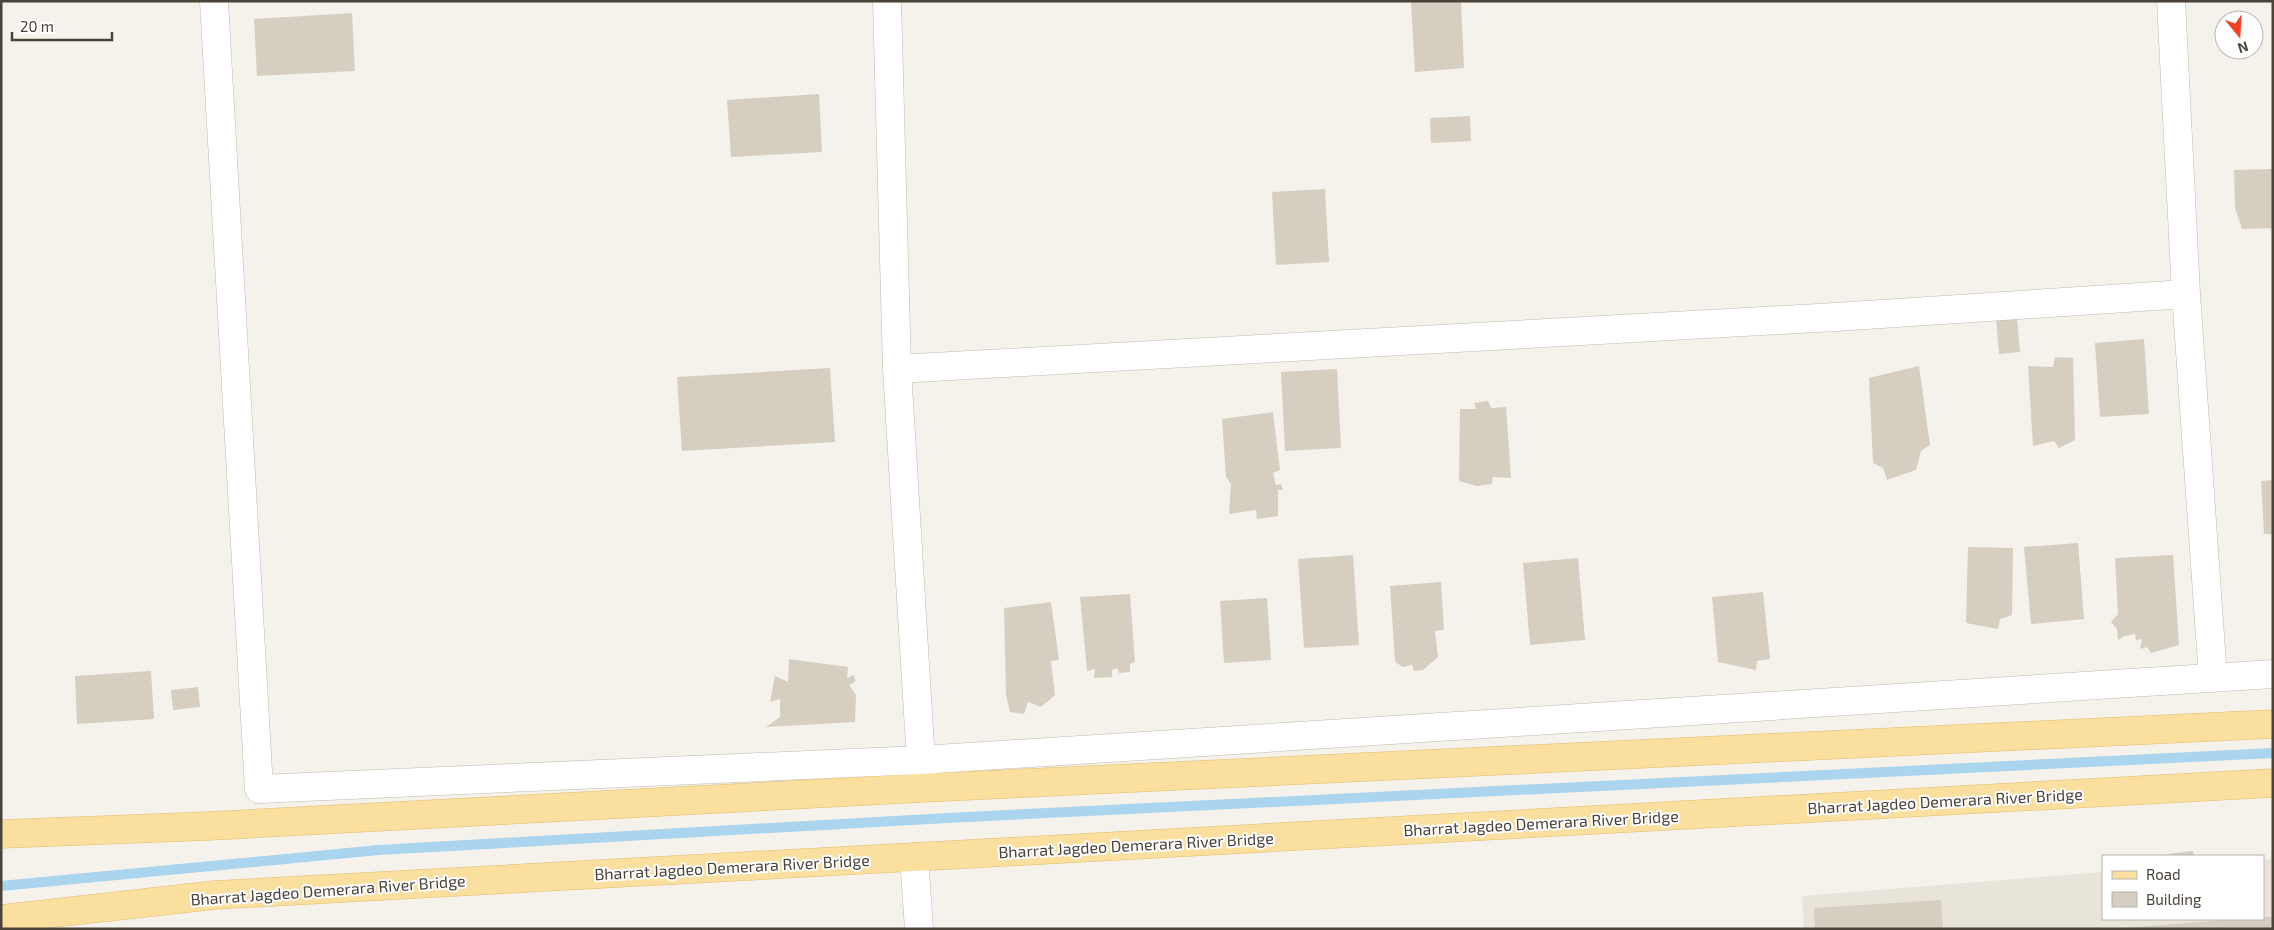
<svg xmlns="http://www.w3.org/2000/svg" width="2274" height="930" font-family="'Exo 2',sans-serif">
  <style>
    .residential { fill: #e9e4da }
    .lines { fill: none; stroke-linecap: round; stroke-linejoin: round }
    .stream { stroke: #abd4ef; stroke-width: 10 }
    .building { fill: #d6cec1 }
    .minor-casing { stroke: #c1baae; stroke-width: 29 }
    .major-casing { stroke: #e0bd6e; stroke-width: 29 }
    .minor { stroke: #fff; stroke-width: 28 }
    .major { stroke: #fbdf9f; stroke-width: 28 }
    .labels { text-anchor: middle; stroke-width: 4; stroke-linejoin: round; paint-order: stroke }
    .street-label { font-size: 16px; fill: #494339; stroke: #fff }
  </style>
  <rect width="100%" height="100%" fill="#f5f2eb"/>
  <!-- residential -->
  <path class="residential" d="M2273,859V929H1804L1802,896L2103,872V919H2263V860Z"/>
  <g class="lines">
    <!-- stream -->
    <path class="stream" d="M1,886L379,850L947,818L2273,753"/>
  </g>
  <!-- building -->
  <path class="building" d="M1420,1H1461L1464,68L1415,72L1411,2Z
    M352,13L355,71L257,76L254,19Z
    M819,94L822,152L731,157L727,100Z
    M1470,116L1471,141L1431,143L1430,118Z
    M2273,169V228L2242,229L2235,208L2234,170Z
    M1325,189L1329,262L1276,265L1272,192Z
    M2017,317L2020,352L1999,354L1996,319Z
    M2144,339L2149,414L2100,417L2095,343Z
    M2055,357L2073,358L2075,440L2059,448L2054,441L2033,446L2028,366L2053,367Z
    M1919,366L1930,445L1921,451L1916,470L1887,480L1883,468L1873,463L1869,378Z
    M830,368L835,442L682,451L677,377Z
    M1337,369L1341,448L1285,451L1281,372Z
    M1488,401L1491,408L1506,407L1511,478L1493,477L1492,484L1477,486L1459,481L1460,409H1476L1474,403Z
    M1273,412L1280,470L1273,473L1276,485L1281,484L1283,490H1278V516L1257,519L1256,510L1229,514L1231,484L1226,477L1222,419Z
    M2273,480V534H2264L2261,481Z
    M2078,543L2084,619L2031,624L2024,547Z
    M1968,547L2013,548L2012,615L2000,619L1998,629L1966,623Z
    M1353,555L1359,645L1304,648L1298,559Z
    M2173,555L2179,645L2151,653L2147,647L2140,649L2142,639L2136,640L2135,634L2124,636L2118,640L2117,629L2111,622L2118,614L2115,558Z
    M1578,558L1585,640L1530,645L1523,563Z
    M1441,582L1444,630L1435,631L1438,657L1423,670L1414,671L1412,665L1402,667L1395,661L1390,586Z
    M1763,592L1770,659L1757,661L1756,670L1718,662L1712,597Z
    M1130,594L1135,662L1130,664V672L1119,673L1117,668L1112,670V677L1094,678L1095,669L1087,671L1080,597Z
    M1267,598L1271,660L1224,663L1220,601Z
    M1051,602L1059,660L1051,661L1055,695L1041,707L1028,702L1024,714L1010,712L1006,695L1004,608Z
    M789,659L848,667L847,678L854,675L855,682L849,685L856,695L855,722L766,727L780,717V699L770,702L775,676L788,682Z
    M151,671L154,719L77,724L75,676Z
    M198,687L200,707L173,710L171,690Z
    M2193,851L2194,856H2167V854Z
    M1941,900L1943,929H1815L1814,908Z
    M2263,917H2273V929H2110Z"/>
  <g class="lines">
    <!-- minor casing -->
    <g class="minor-casing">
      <path id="minor" d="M214,1L259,789L921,760L2273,674
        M887,1L897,369L922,779
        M2171,1L2186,294L2213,678
        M897,369L1836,317L2186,294
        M914,857L919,929"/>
    </g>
    <!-- major casing -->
    <g class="major-casing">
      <path id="major" d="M1,834L209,826L922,788L2273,724
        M1,919L215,895L2273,783"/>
    </g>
    <!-- minor -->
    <use href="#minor" class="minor"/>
    <!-- major -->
    <use href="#major" class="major"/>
  </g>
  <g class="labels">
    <!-- street labels -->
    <g class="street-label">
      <text transform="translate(1945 801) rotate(-3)" y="6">Bharrat Jagdeo Demerara River Bridge</text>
      <text transform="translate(1541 823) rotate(-3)" y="6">Bharrat Jagdeo Demerara River Bridge</text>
      <text transform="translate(1136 845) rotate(-3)" y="6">Bharrat Jagdeo Demerara River Bridge</text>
      <text transform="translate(732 867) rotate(-3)" y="6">Bharrat Jagdeo Demerara River Bridge</text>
      <text transform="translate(328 890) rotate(-4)" y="6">Bharrat Jagdeo Demerara River Bridge</text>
    </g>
  </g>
  <!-- border -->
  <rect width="2274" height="930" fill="none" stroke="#494339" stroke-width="5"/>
  <!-- legend -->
  <rect x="2102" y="855" width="162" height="65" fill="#ffffff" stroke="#b6b4b0"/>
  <rect x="2112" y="871" width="25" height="8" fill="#fbdf9f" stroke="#b6b4b0"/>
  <text x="2146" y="880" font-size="15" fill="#494339">Road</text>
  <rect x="2112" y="892" width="25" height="15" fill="#d6cec1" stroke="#b6b4b0"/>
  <text x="2146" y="905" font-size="15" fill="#494339">Building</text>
  <!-- north arrow -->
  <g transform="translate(2239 35) rotate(162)"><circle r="24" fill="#ffffff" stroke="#b6b4b0"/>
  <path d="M0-4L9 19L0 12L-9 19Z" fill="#f24125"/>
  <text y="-8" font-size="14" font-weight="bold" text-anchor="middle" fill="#494339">N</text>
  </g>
  <!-- scale -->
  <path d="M12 32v8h100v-8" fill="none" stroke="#494339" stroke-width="2.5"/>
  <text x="20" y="32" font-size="15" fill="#494339" stroke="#ffffff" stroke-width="4" paint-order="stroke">20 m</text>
</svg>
